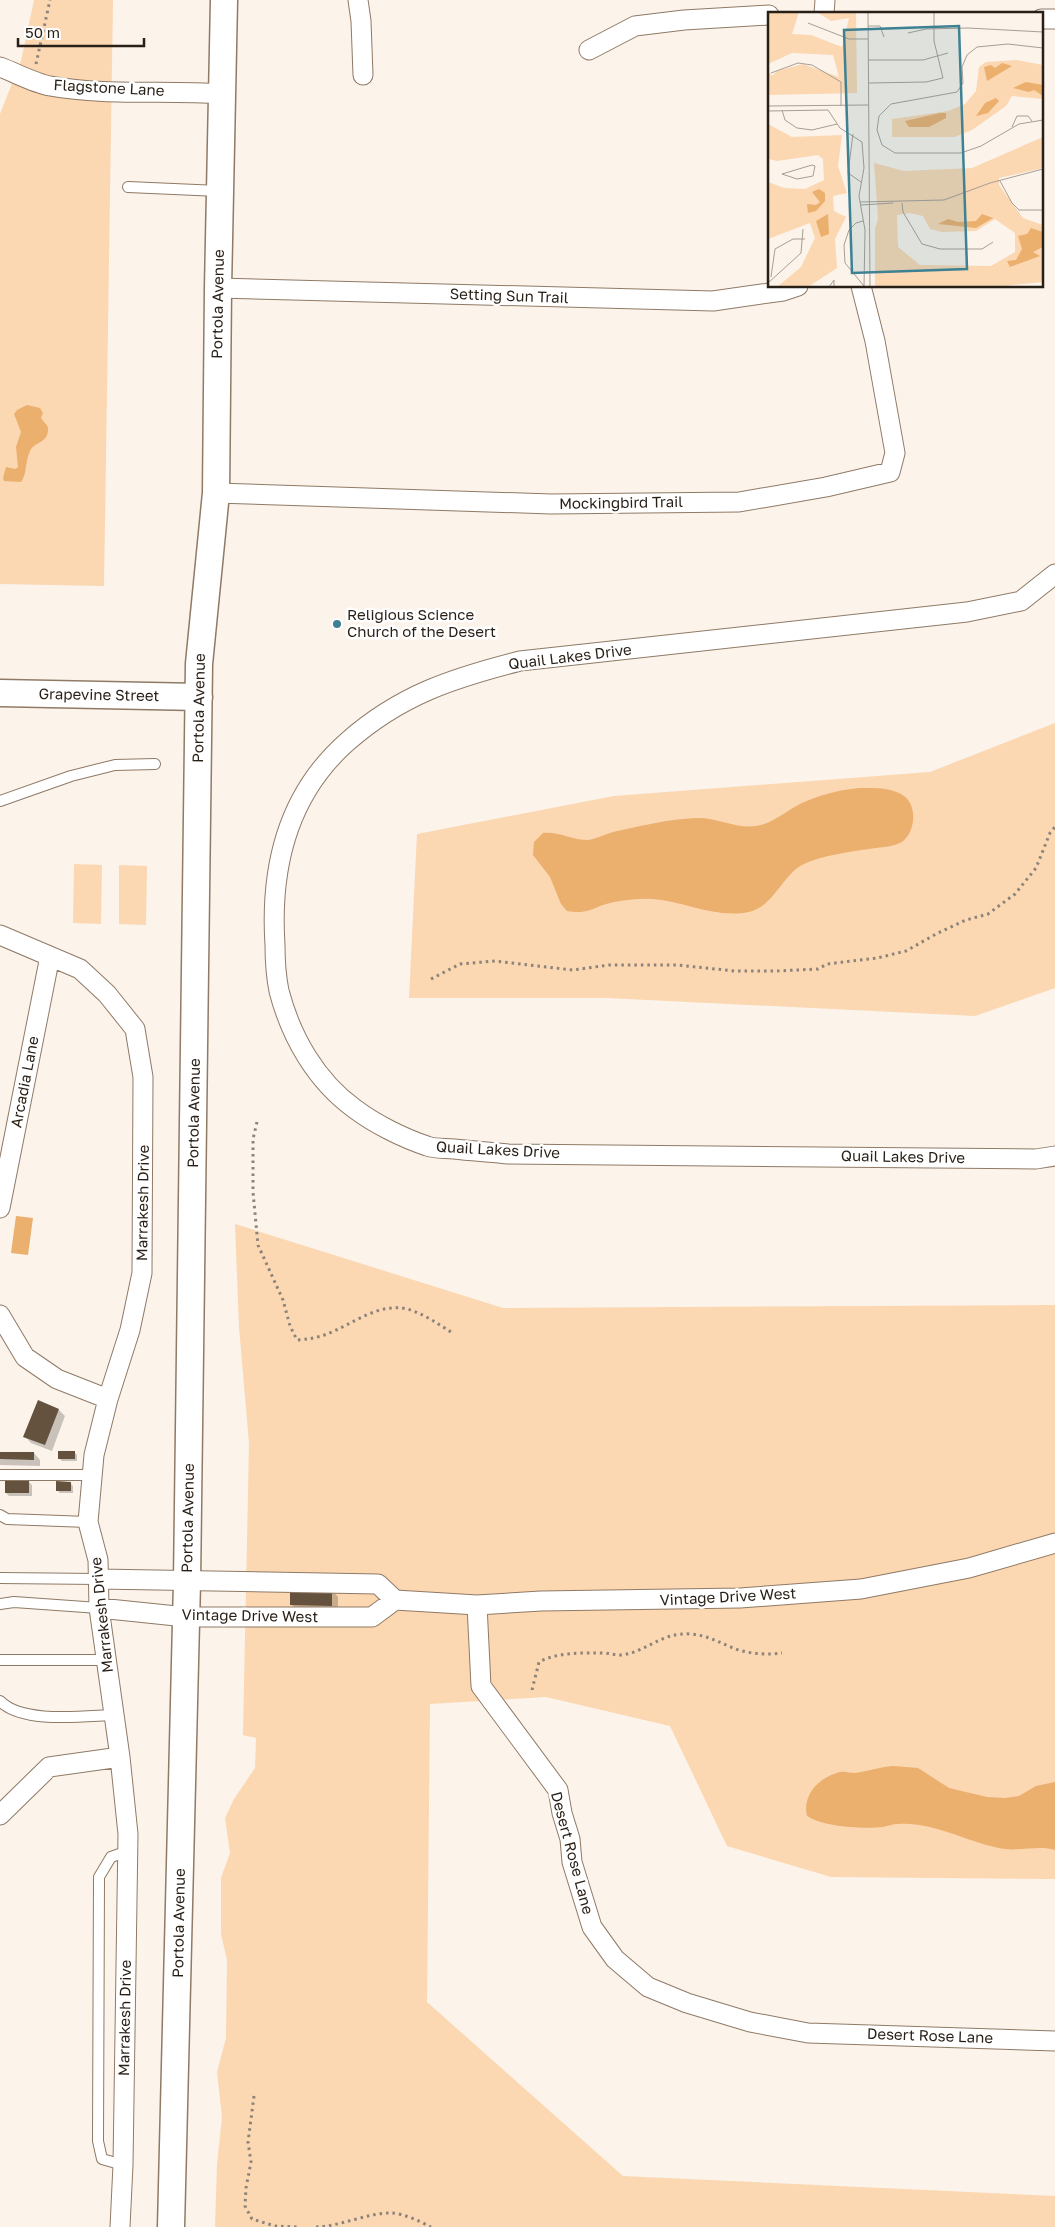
<svg xmlns="http://www.w3.org/2000/svg" width="1055" height="2227" font-family="'Golos Text',sans-serif">
  <style>
    .green { fill: #fbd7b2 }
    .water { fill: #ebaf6e }
    .shadow { fill: #0003 }
    .building { fill: #64513e }
    .lines { fill: none; stroke-linecap: round; stroke-linejoin: round }
    .lane-casing { stroke: #8f7a66; stroke-width: 12 }
    .street-casing { stroke: #8f7a66; stroke-width: 21 }
    .secondary-casing { stroke: #8f7a66; stroke-width: 29 }
    .path { stroke: #8c837a; stroke-width: 3; stroke-dasharray: 2.5 4; stroke-linecap: butt }
    .lane { stroke: #fff; stroke-width: 10 }
    .street { stroke: #fff; stroke-width: 19 }
    .secondary { stroke: #fff; stroke-width: 26 }
    .poi-dot { fill: #3e8192; stroke: #fff; stroke-width: 2 }
    .labels { text-anchor: middle; stroke-width: 5; stroke-linejoin: round; paint-order: stroke }
    .street-label { font-size: 15px; fill: #281f17; stroke: #fff }
    .poi-label { font-size: 15px; fill: #281f17; stroke: #fff; text-anchor: start }
    .inset-road { fill: none; stroke: #a79e96; stroke-width: 1 }
    .view { fill: #3e8192; fill-opacity: 0.15; stroke: #3e8192; stroke-width: 2.5 }
    .inset-edge { fill: none; stroke: #281f17; stroke-width: 2.5 }
  </style>
  <rect width="100%" height="100%" fill="#fcf3ea"/>
  <!-- green -->
  <path class="green" d="M34,0H113L104,586L0,584V114L21,61Z
    M1055,723V988L975,1016L607,998H409L417,834L614,796L930,772Z
    M74,864L102,865L101,924L73,923Z
    M119,865L147,866L146,925L119,924Z
    M235,1224L503,1308L1055,1305V1879L831,1877L727,1846L670,1726L546,1697L430,1704L427,2002L623,2176L1055,2196V2227H215L217,2165L222,2117L217,2072L226,2038L227,1960L221,1934V1878L230,1853L225,1818L234,1799L255,1768L256,1738L243,1735L249,1443L239,1327Z"/>
  <!-- water -->
  <path class="water" d="M27,405L40,408L43,413L41,418C44,423 49,425 48,431C47,443 34,442 30,451C25,461 27,475 21,482L4,481L3,478L6,467L15,469L18,467L16,447L21,432L14,414L17,410Z
    M859,788C873,788 892,787 904,796C918,806 915,833 902,842C895,846 884,847 876,848C855,851 821,855 802,865C782,876 773,907 749,912C716,919 684,901 652,899C640,898 626,900 614,902C593,906 591,915 567,911L561,904L550,877L533,855L534,842L543,833C558,831 572,840 588,840C596,839 605,834 613,832C640,826 669,819 696,818C716,817 736,829 756,826C772,824 786,811 800,804C819,795 839,790 859,788Z
    M16,1216L33,1218L28,1255L11,1253Z
    M893,1766L918,1768L949,1788L987,1797L1005,1798L1019,1796L1036,1786L1055,1782V1850C1039,1845 1022,1851 1005,1849C970,1844 934,1821 898,1824C892,1824 888,1826 883,1827C862,1829 824,1827 807,1816C802,1795 819,1777 840,1772C845,1771 850,1773 855,1773C868,1771 880,1767 893,1766Z"/>
  <!-- shadow -->
  <path class="shadow" d="M59,1410L65,1416L52,1451L31,1443L25,1436Z
    M74,1452L77,1455V1461H62L60,1459Z
    M0,1453H34L40,1460V1466L0,1465Z
    M29,1482L32,1485V1496H9L6,1493Z
    M70,1483L73,1486V1493H60L57,1490Z
    M332,1590L338,1597V1612L297,1610L291,1604Z"/>
  <!-- building -->
  <path class="building" d="M38,1400L59,1409L45,1445L23,1437Z
    M58,1451H75V1459H58Z
    M0,1452H34V1460L0,1459Z
    M5,1481H29V1493H5Z
    M56,1481L71,1482V1491H56Z
    M290,1588L332,1589V1606L290,1605Z"/>
  <g class="lines">
    <!-- lane casing -->
    <g class="lane-casing">
      <path id="lane" d="M128,187L219,191
        M0,801L71,776L115,765L155,764
        M0,1475H92
        M0,1515L7,1519L88,1522
        M0,1578L99,1579
        M0,1604L14,1602L99,1608
        M0,1660H106
        M0,1701C22,1724 83,1716 114,1715
        M123,2165L102,2159L98,2141L99,1877L111,1857L128,1851"/>
    </g>
    <!-- street casing -->
    <g class="street-casing">
      <path id="street" d="M358,0L361,21L363,75
        M824,14L825,0
        M1041,19H1055
        M589,50L635,26L684,20L769,15
        M0,67C16,73 34,83 50,86C107,96 165,90 222,94
        M218,288L713,301L783,291L798,286
        M216,493L551,504L739,502L826,487L890,472L895,453L875,341L861,286
        M1055,574L1021,601L967,612L520,661C453,678 400,695 347,742C287,795 270,868 275,945C275,960 276,976 279,991C291,1037 316,1081 355,1109C375,1124 403,1138 427,1146C435,1149 445,1148 454,1149C472,1151 490,1152 508,1154L1036,1159L1055,1156
        M0,935L80,969L107,994L135,1029L143,1077L142,1273L130,1330L108,1399L94,1455L88,1522L98,1560L99,1608L120,1757L128,1834L123,2165L120,2227
        M0,1208L50,956
        M0,1315L25,1357L57,1379L108,1399
        M99,1579L378,1584L395,1600L477,1605L541,1601L740,1598L861,1589L969,1568L1055,1543
        M477,1605L481,1686L558,1790L562,1813L570,1839L572,1862L592,1927L615,1959L648,1987L687,2003L750,2022L808,2033L1055,2041
        M99,1608L186,1617H372L395,1600
        M0,1815L49,1767L120,1757"/>
    </g>
    <!-- secondary casing -->
    <g class="secondary-casing">
      <path id="secondary" d="M0,693L199,697
        M171,2227L187,1582L199,664L216,493L218,288L224,0"/>
    </g>
    <!-- path -->
    <path class="path" d="M36,64L50,0
      M431,979L460,964L495,961L573,970L609,965H677L735,971H777L818,969L827,964L877,958L906,951L936,934L966,920L988,914L1015,894L1036,868L1050,833L1055,827
      M257,1122L253,1139V1192L258,1245L283,1300L290,1326L297,1340C308,1339 317,1338 327,1334C351,1325 379,1302 407,1309C422,1313 437,1323 451,1332
      M532,1690L539,1662C558,1652 581,1653 602,1653C609,1653 615,1655 621,1655C647,1652 661,1632 690,1634C706,1635 719,1642 733,1648C748,1654 767,1655 782,1653
      M254,2096L248,2142L251,2162L246,2188L245,2206L252,2219L275,2226L297,2227
      M316,2227C342,2226 367,2213 390,2213C403,2213 419,2221 431,2227"/>
    <!-- lane -->
    <use href="#lane" class="lane"/>
    <!-- street -->
    <use href="#street" class="street"/>
    <!-- secondary -->
    <use href="#secondary" class="secondary"/>
  </g>
  <!-- markers -->
  <circle class="poi-dot" cx="337" cy="624" r="5"/>
  <g class="labels">
    <!-- street labels -->
    <g class="street-label">
      <text transform="translate(109 88) rotate(3)" y="5">Flagstone Lane</text>
      <text transform="translate(509 296) rotate(2)" y="5">Setting Sun Trail</text>
      <text transform="translate(218 304) rotate(-89)" y="5">Portola Avenue</text>
      <text transform="translate(621 503) rotate(-1)" y="5">Mockingbird Trail</text>
      <text transform="translate(570 657) rotate(-7)" y="5">Quail Lakes Drive</text>
      <text transform="translate(99 695) rotate(1)" y="5">Grapevine Street</text>
      <text transform="translate(199 708) rotate(-89)" y="5">Portola Avenue</text>
      <text transform="translate(25 1082) rotate(-79)" y="5">Arcadia Lane</text>
      <text transform="translate(194 1113) rotate(-89)" y="5">Portola Avenue</text>
      <text transform="translate(498 1150) rotate(3)" y="5">Quail Lakes Drive</text>
      <text transform="translate(903 1157) rotate(1)" y="5">Quail Lakes Drive</text>
      <text transform="translate(143 1203) rotate(-89)" y="5">Marrakesh Drive</text>
      <text transform="translate(188 1518) rotate(-89)" y="5">Portola Avenue</text>
      <text transform="translate(728 1597) rotate(-3)" y="5">Vintage Drive West</text>
      <text transform="translate(102 1615) rotate(-96)" y="5">Marrakesh Drive</text>
      <text transform="translate(250 1616) rotate(1)" y="5">Vintage Drive West</text>
      <text transform="translate(572 1853) rotate(75)" y="5">Desert Rose Lane</text>
      <text transform="translate(179 1923) rotate(-89)" y="5">Portola Avenue</text>
      <text transform="translate(125 2018) rotate(-89)" y="5">Marrakesh Drive</text>
      <text transform="translate(930 2036) rotate(2)" y="5">Desert Rose Lane</text>
    </g>
    <!-- poi labels -->
    <g class="poi-label">
      <text x="347" y="620">Religious Science<tspan x="347" dy="17">Church of the Desert</tspan></text>
    </g>
  </g>
  <!-- overview -->
  <g transform="translate(768 12)">
    <rect width="275" height="275" fill="#fcf3ea"/>
    <path d="M0,0H31L24,22L43,23L74,35L81,6L63,9L49,0H88L89,81L0,83V58L4,64L9,59L35,52L71,65L65,43L24,41L0,52ZM248,48L275,53V87L244,84L238,94L204,118L186,125H124V107L180,99L197,92L208,79L211,55L218,50ZM0,112L24,125L74,123L70,154L79,181L65,184L66,199L78,205L67,227L69,256L40,275H9L33,255L47,226L42,211L0,227V170L16,176L37,177L56,168L55,147L50,143L9,149L1,147ZM275,125V156L231,166V173L255,206L275,213V270L226,275H107V216L110,207L106,151L136,159L204,156ZM142,201L155,204L162,217L174,220L208,219L227,207L247,221V240L223,254L152,253L130,235L129,203Z" fill="#fbd7b2" fill-rule="evenodd"/>
    <path d="M234,51L244,54L219,69L216,55L223,53L227,56ZM258,70L275,73V84L266,78L261,80L245,76ZM228,86L231,89L220,101L208,104L217,91ZM172,101H178V106L161,115H141L137,109ZM51,177L57,181V189L48,199L40,201L39,192L48,193L52,190L44,180ZM60,202L61,222L53,225L48,209ZM214,202L225,206L208,216L170,212L180,207L190,210L208,209ZM263,216L275,220V235L265,240L272,244L242,255L239,249L248,248L254,237L250,224L259,222Z" fill="#ebaf6e"/>
    <path class="inset-road" d="M100,0L102,275M40,11L81,27H100M100,14H112L116,25M140,21L158,17L200,16L275,20M275,36L240,32L209,35L199,43L194,55L195,71L189,80L123,92L111,104L109,118L114,133L127,141H193L213,134L251,112L275,108M100,48H155L180,41M3,61L30,51L44,53L73,70V94M101,71L158,70L175,66L166,29V0M0,94L100,93M14,98L17,108L29,116L44,118L69,112M0,99L60,98L72,116L94,130L96,156L91,184L97,218L96,275M244,115L249,104H260L264,109M85,122L80,161L93,170M44,153L47,154L45,164L29,167L14,162ZM232,169L244,191L251,198H275M92,190L176,188L222,171L275,157M134,191L135,200L154,232L172,237H214L225,230M93,193L125,191M95,209L88,211L81,218L76,233L77,251L96,274M3,265L7,237L25,227H37M0,271L33,241L35,217M61,275L66,268V275"/>
    <path class="view" d="M191,14L199,257L84,261L76,18Z"/>
    <rect width="275" height="275" class="inset-edge"/>
  </g>
  <!-- scale -->
  <path d="M18 38v8h126v-8" fill="none" stroke="#281f17" stroke-width="2.5"/>
  <text x="25" y="38" font-size="15" fill="#281f17" stroke="#ffffff" stroke-width="4" paint-order="stroke">50 m</text>
</svg>
